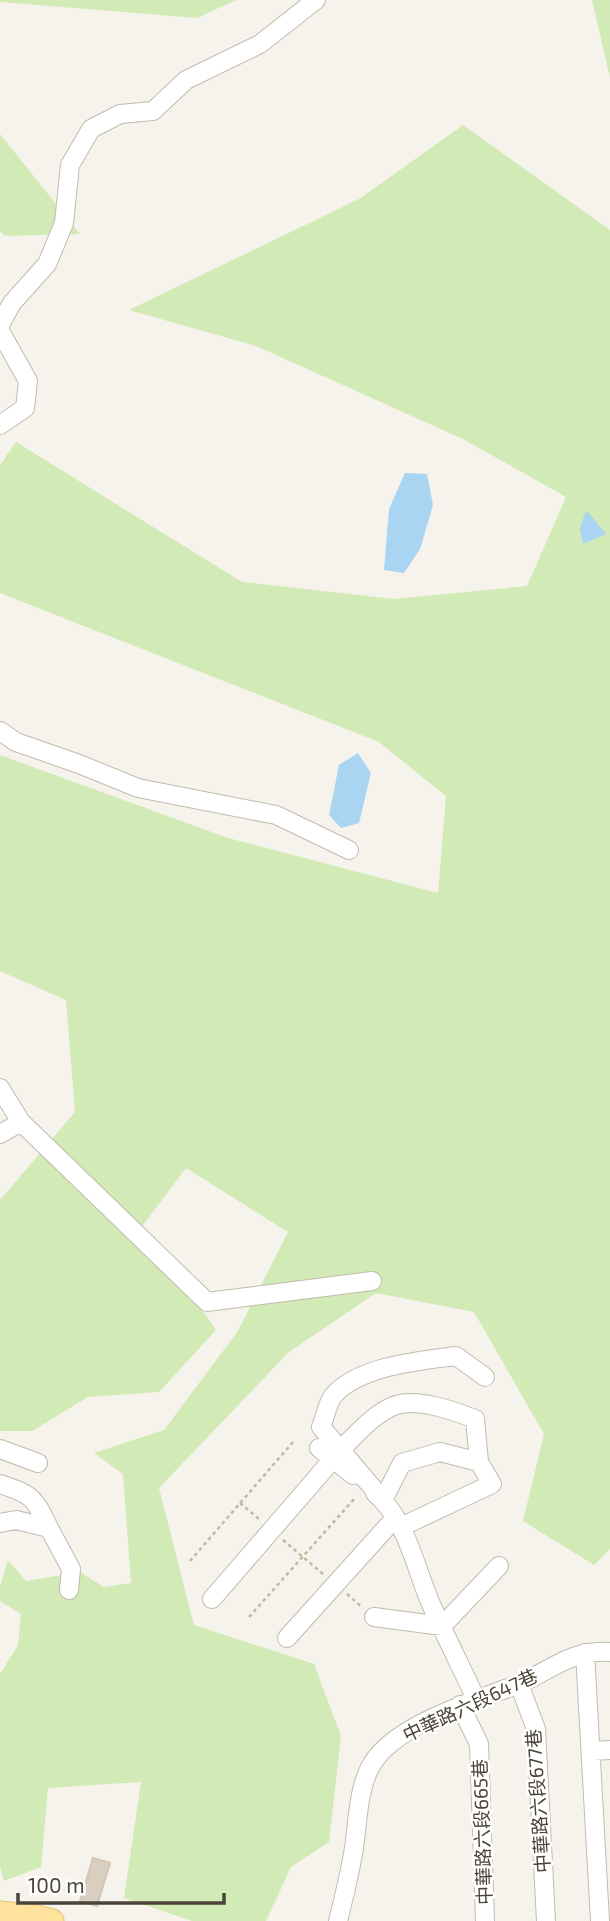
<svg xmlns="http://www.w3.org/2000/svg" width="610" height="1921" font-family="'Exo 2','Noto Sans TC',sans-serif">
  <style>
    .green { fill: #d2eab5 }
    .water { fill: #a9d4f2 }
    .building { fill: #d8cfc1; stroke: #d3c7b4; stroke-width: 2 }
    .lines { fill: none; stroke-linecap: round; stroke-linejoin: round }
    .minor-casing { stroke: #c2bbae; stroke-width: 20 }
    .major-casing { stroke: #e6c16a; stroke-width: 25 }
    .path { stroke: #c4b79f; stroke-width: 2.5; stroke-dasharray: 3.5 3.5; stroke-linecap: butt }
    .minor { stroke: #fff; stroke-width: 18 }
    .major { stroke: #ffe39c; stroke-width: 23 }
    .labels { text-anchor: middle; stroke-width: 5; stroke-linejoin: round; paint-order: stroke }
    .street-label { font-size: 19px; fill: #4b4439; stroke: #fff }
  </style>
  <rect width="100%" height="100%" fill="#f6f3ec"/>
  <!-- green -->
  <path class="green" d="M0,0H236L197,18L0,2Z
    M592,0H610V78Z
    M463,125L610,230V1549L594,1565L523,1521L544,1434L474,1312L376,1293L289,1352L159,1488L194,1625L314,1664L341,1736L329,1842L291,1867L266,1921H192L124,1898L141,1782L48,1788L41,1867L4,1881L0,1867V1674L18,1645L21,1614L0,1601V1587L8,1560L26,1581L80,1572L104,1587L131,1583L123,1474L94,1453L164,1430L238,1331L288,1232L186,1168L137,1233L175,1270L216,1330L159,1392L88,1397L32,1431H0V1200L75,1112L66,1000L0,971V755L228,838L438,893L446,796L379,742L0,593V465L16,442L242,582L394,599L527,586L566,497L463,439L256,346L129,310L359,199Z
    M0,134L80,234L5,236L0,231Z"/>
  <!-- water -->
  <path class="water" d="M405,473L427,474L433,505L420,549L404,573L384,570L389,509Z
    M586,510L606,534L583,544L580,529Z
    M358,753L371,773L359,823L341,828L329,815L339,765Z"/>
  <!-- building -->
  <path class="building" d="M93,1858L110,1863L97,1906L80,1901Z"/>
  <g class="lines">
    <!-- minor casing -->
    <g class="minor-casing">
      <path id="minor" d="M0,325L12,303L47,264L64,223L70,165L91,129L120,114L153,111L186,80L260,44L316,0
        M0,331L28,381L25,408L0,425
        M0,731L16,742L79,764L138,788L276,815L349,850
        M0,1088L21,1122L207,1302L372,1281
        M0,1134L21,1122
        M319,1448L353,1475
        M0,1449L38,1463
        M341,1449C357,1434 374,1413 396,1405C419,1398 454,1411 475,1419L479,1462L492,1484L401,1527
        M479,1462L440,1452L402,1463L383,1500L321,1427C325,1418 327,1404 333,1396C358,1366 419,1361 456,1356L485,1377
        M0,1484C33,1495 34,1497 49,1528L16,1520L0,1523
        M375,1493C406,1519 415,1566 430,1602C445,1635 461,1667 476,1699
        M49,1528L71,1569L69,1590
        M212,1599L333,1459
        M374,1617L442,1626L499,1566
        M287,1638L395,1518
        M585,1653L600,1921
        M519,1684L536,1729L546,1921
        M460,1705L479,1744L485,1921
        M592,1751L610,1750
        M338,1921C344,1897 350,1873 354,1848C358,1821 358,1787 372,1764C395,1725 474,1701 516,1685C552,1671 567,1650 610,1652"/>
    </g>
    <!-- major casing -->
    <g class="major-casing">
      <path id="major" d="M0,1913L36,1917L52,1921"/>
    </g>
    <!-- path -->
    <path class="path" d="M240,1503L259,1519
      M283,1540L323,1574
      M190,1561L293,1442
      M347,1594L363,1608
      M249,1617L355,1498"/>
    <!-- minor -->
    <use href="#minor" class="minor"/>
    <!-- major -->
    <use href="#major" class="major"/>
  </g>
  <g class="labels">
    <!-- street labels -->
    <g class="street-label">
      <text transform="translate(470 1705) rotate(-25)" y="7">中華路六段647巷</text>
      <text transform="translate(538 1801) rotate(-94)" y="7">中華路六段677巷</text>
      <text transform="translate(482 1832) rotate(-92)" y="7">中華路六段665巷</text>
    </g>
  </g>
  <!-- scale -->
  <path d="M18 1893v10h206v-10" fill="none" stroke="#4b4439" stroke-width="3.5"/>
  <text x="28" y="1893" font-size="21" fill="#4b4439" stroke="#ffffff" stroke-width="5" paint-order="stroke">100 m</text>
</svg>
